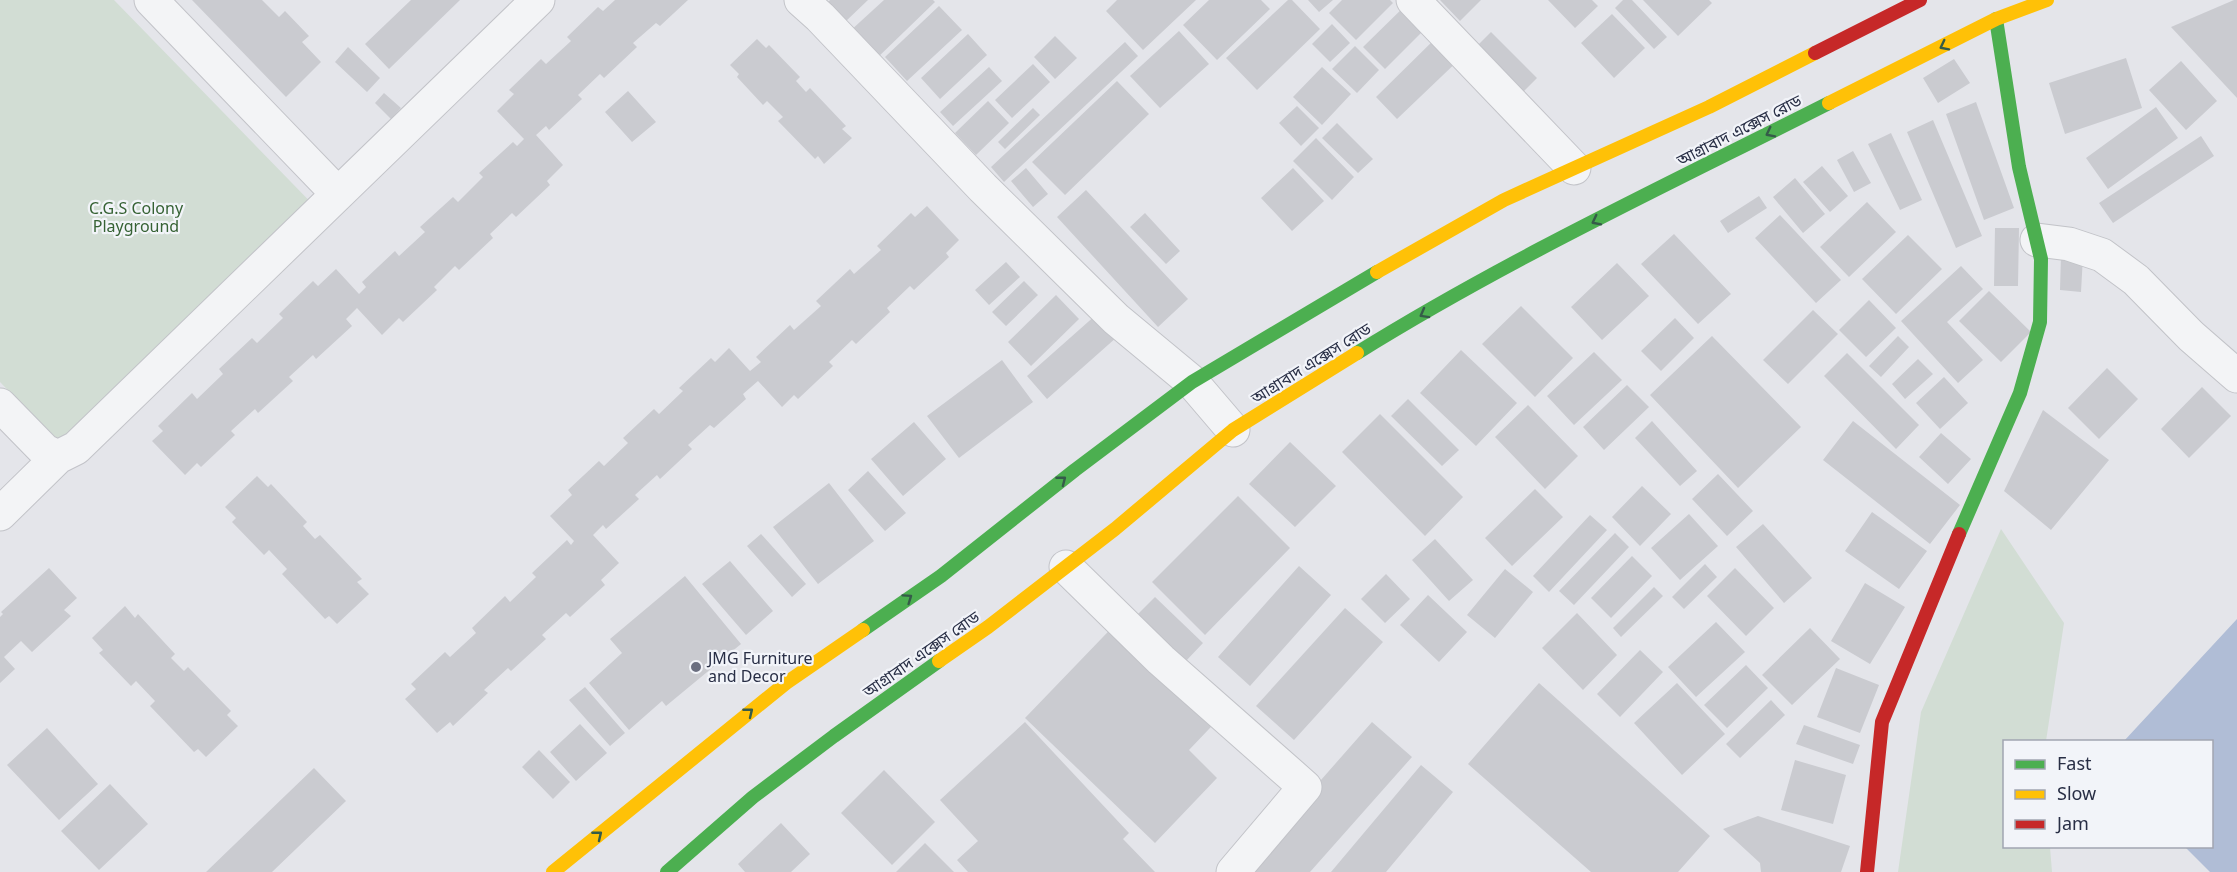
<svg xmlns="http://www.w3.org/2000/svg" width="2237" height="872" font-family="'Noto Sans','Noto Sans Bengali',sans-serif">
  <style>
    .green { fill: #d2ddd4 }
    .water { fill: #b0bdd6 }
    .building { fill: #cacbd0 }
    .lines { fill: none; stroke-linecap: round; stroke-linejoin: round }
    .street-casing { stroke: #c2c3c8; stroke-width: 35 }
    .street { stroke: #f3f4f6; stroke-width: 33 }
    .fast { stroke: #4caf50; stroke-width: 14 }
    .slow { stroke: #ffc107; stroke-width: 14 }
    .jam { stroke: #c62828; stroke-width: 14 }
    .oneway { stroke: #355b49 }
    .poi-dot { fill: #6a6e7f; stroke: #f2f4f9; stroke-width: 2 }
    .labels { text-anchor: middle; stroke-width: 4.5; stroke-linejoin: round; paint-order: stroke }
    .street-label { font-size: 16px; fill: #282e45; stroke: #f2f4f9 }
    .park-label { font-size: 16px; fill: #366234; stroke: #f2f4f9 }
    .poi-label { font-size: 16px; fill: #282e45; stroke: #f2f4f9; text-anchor: start }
  </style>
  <rect width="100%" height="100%" fill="#e4e5ea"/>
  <!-- green -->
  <path class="green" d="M0,0H114L328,220L78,462L0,382Z
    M2001,529L2064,623L2046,741L2004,742V846L2050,847L2052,872H1898L1921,712Z"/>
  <!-- water -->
  <path class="water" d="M2237,619V872H2210L2185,847L2212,846V742L2124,741Z"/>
  <!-- building -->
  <path class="building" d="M192,0H262L279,17L285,11L309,36L302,42L321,62L286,97Z
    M411,0H460L389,69L365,44Z
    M615,0H688L660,26L656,23L633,43L637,47L604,78L600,74L578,95L582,99L549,130L546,126L536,135L563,165L547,181L550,185L516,217L512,213L490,234L493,238L459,270L455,266L434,287L437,290L403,322L399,318L382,335L357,308L346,319L352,326L316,359L313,355L289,377L293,381L258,413L255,409L231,431L235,435L201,467L197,463L185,475L152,441L163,431L158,426L192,393L197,399L223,374L219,369L252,338L257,343L283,318L279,314L313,281L318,286L336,269L359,294L366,287L362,282L395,251L399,256L425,232L420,227L453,197L458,202L483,177L479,173L513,142L517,146L524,139L497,111L514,94L509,90L541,59L546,64L571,41L567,37L598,7L603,11Z
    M830,0H868L845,22L827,3Z
    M884,0H933L935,2L875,60L849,32Z
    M1117,0H1196L1143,50L1106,11Z
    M1209,0H1261L1270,9L1217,60L1183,25Z
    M1288,0H1292L1320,29L1257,90L1226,58Z
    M1308,0H1333L1319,12Z
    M1342,0H1390L1393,3L1356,40L1329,13Z
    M1411,0L1433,21L1385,69L1363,47Z
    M1440,0H1481L1460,21Z
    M1548,0H1592L1598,6L1575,28Z
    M1623,0H1632L1667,37L1654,49L1615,8Z
    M1643,0H1709L1712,3L1678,36Z
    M2234,0H2237V98L2171,27Z
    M939,6L962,30L907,81L885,57Z
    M1612,14L1645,48L1614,78L1581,43Z
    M1332,24L1350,43L1330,62L1312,44Z
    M1179,31L1209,64L1160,108L1130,76Z
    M1442,32L1464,55L1397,119L1376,97Z
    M1491,32L1537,78L1517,98L1472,51Z
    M968,34L987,55L940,99L921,78Z
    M1055,36L1077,58L1055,79L1034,57Z
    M757,39L766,48L769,45L800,77L796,81L806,92L810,88L846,126L842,129L852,138L824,164L818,156L815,159L778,121L783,117L767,101L763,105L737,77L739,74L730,65Z
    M1125,42L1138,56L1004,182L991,167Z
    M1355,46L1379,70L1357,93L1332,69Z
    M348,47L380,78L367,92L335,62Z
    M2126,58L2142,108L2065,134L2049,83Z
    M1954,59L1970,83L1938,103L1923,78Z
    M2181,61L2217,101L2186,130L2149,90Z
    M1033,64L1050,82L1012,118L995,100Z
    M989,67L1002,81L953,126L940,112Z
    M1322,67L1351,94L1322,125L1293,97Z
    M1117,81L1149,114L1065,195L1032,162Z
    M628,91L656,122L632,142L605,112Z
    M384,93L401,108L391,119L375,103Z
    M988,101L1009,123L976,155L955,133Z
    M1976,102L2014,208L1984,220L1946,114Z
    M1297,106L1319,128L1301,146L1279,123Z
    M2156,107L2178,138L2108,189L2086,158Z
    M1033,108L1040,115L1005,149L998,142Z
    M1933,120L1982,236L1956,248L1907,132Z
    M1337,123L1373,159L1358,173L1322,138Z
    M1891,133L1922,200L1900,210L1868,144Z
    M2201,136L2214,156L2113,223L2099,203Z
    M1316,138L1354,177L1332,200L1293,161Z
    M1853,151L1871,183L1854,192L1837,160Z
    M1822,166L1848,196L1830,212L1803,182Z
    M1026,168L1048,194L1033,207L1011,181Z
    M1293,168L1324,201L1292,231L1261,198Z
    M1795,178L1825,214L1803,233L1773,197Z
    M1086,190L1188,299L1158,327L1057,217Z
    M1759,196L1767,208L1728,233L1720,221Z
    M1867,202L1896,232L1849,277L1820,247Z
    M927,206L959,240L946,253L949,257L914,290L910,286L887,308L890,312L856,344L852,340L829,362L833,366L798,399L794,395L782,407L758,381L743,394L746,399L714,428L710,425L688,445L692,449L660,479L657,475L635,495L639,499L606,529L603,525L593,535L619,563L601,580L605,585L570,617L566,613L542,635L546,639L511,671L508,668L484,690L488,693L453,726L450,722L437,733L405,699L416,689L411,684L445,652L450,657L476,633L472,628L505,596L510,602L536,577L532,573L567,540L571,545L574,541L550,516L572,495L568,490L599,461L604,466L628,443L623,438L654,409L659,414L683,391L679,388L711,358L715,362L729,348L750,371L761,362L756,357L790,325L794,330L821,306L816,301L850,269L854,274L881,250L877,246L911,213L915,217Z
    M1145,213L1180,251L1166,264L1130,227Z
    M1780,215L1841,280L1816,303L1755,238Z
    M1995,228H2019L2018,286H1994Z
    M1674,234L1731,294L1698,324L1641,264Z
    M1908,235L1942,269L1896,314L1862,279Z
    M2061,255L2083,256L2081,292L2060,290Z
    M1006,262L1020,277L989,305L975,290Z
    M1617,263L1649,296L1602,340L1571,307Z
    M1961,266L1983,289L1947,322L1983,360L1958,383L1901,321Z
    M1024,281L1038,295L1006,326L992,312Z
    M1989,291L2031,332L2001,362L1959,321Z
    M1056,295L1079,319L1031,366L1008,342Z
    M1869,300L1896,328L1866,357L1839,330Z
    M1521,306L1573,358L1535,397L1482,344Z
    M1813,310L1838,334L1788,384L1763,360Z
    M1097,314L1117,337L1047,399L1027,376Z
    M1675,318L1694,338L1661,371L1641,351Z
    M1712,336L1801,427L1738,488L1650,395Z
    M1898,336L1909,347L1881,377L1869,366Z
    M1461,350L1517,403L1476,446L1420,393Z
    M1594,352L1622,380L1574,425L1547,396Z
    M1847,353L1919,425L1896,449L1824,376Z
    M1918,359L1933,374L1905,399L1892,384Z
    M1002,360L1033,402L959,458L927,416Z
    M2107,368L2138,399L2099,439L2068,408Z
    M1944,377L1968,403L1940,429L1916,403Z
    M1627,385L1649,407L1604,450L1583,427Z
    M2202,387L2231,416L2189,458L2161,429Z
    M1408,399L1459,450L1442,466L1391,416Z
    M1528,405L1578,456L1545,489L1495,437Z
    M2043,410L2109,460L2051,530L2004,491Z
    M1380,414L1463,497L1425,536L1342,452Z
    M1652,421L1697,471L1680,486L1635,438Z
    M1853,421L1960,505L1930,544L1823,460Z
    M914,422L946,459L903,496L871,459Z
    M1941,433L1971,459L1948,484L1919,457Z
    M1290,442L1336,486L1295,527L1249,484Z
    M868,471L906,513L885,531L848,490Z
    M1718,474L1753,511L1727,536L1692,499Z
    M257,476L268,487L271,484L307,522L303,526L315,539L320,535L362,579L357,582L369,594L337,624L329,616L325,619L282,574L287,569L269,550L264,555L232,522L236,518L225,507Z
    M829,483L874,541L818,584L773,527Z
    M1642,486L1671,514L1640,546L1612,517Z
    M1535,489L1563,517L1512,566L1485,538Z
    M1238,496L1290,548L1205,635L1152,582Z
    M1872,512L1927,551L1899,589L1845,551Z
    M1689,514L1718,546L1680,580L1651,548Z
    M1590,515L1607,530L1549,592L1533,576Z
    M1763,524L1812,578L1784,603L1736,547Z
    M1615,533L1629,547L1574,605L1559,591Z
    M761,534L806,584L792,597L747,546Z
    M1435,539L1473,580L1449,601L1412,560Z
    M1632,556L1652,576L1611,618L1591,598Z
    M730,561L773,611L746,635L702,584Z
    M1705,564L1717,577L1684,609L1672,597Z
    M1299,566L1331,595L1250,686L1218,657Z
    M49,568L77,598L64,610L71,616L32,652L21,641L4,657L15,669L0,683V617L3,614L1,612Z
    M1735,568L1774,608L1746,636L1707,596Z
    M1505,569L1533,592L1495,638L1467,615Z
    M1386,574L1410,599L1385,623L1361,599Z
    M685,576L741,644L666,706L662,701L629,730L589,683L622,653L610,639Z
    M1865,583L1905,607L1870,664L1831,641Z
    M1654,587L1663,596L1621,637L1613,628Z
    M1428,595L1467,632L1439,662L1400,625Z
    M1155,597L1203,643L1185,662L1138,614Z
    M125,606L135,618L138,614L175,654L171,658L184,671L188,667L231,711L227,715L238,726L206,757L198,749L194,752L150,706L155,701L136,681L131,686L99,653L103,650L92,638Z
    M1345,608L1383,642L1294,740L1256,706Z
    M1128,611L1229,708L1189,750L1217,778L1155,843L1025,718Z
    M1577,613L1617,655L1583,690L1542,648Z
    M1716,622L1745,652L1696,697L1668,667Z
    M1810,628L1840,659L1792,705L1762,675Z
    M1640,650L1663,672L1620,717L1597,694Z
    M1746,665L1768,688L1727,728L1704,705Z
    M1836,668L1879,685L1860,733L1817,717Z
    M1539,683L1710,836L1678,872H1591L1468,764Z
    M1677,683L1725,734L1682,775L1634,723Z
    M585,687L625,733L610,746L569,700Z
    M1771,700L1785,715L1740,758L1726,744Z
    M1025,722L1129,833L1123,839L1155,872H968L957,860L978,841L940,800Z
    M1372,722L1412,757L1310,872H1240Z
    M580,724L607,753L576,781L550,752Z
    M1804,725L1860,745L1853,764L1796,744Z
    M47,728L98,784L59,820L7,765Z
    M539,750L570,782L553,799L522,767Z
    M1795,760L1846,775L1833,824L1781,810Z
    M1421,765L1453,792L1386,872H1331Z
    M314,768L346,801L272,872H206Z
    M884,770L935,822L892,865L841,813Z
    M110,784L148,824L99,870L61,831Z
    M1758,816L1850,846L1841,872H1761L1760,863L1723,829Z
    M781,823L810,854L791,872H745L738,864Z
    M925,843L954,872H896Z"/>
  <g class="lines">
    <!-- street casing -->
    <g class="street-casing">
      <path id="street" d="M151,0L337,193
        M801,0L820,17L983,188L1116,319L1192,382L1233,430
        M1413,0L1574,168
        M2037,240L2069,244L2102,255L2136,280L2191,336L2237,376
        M0,405L45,451L58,457
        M0,514L58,457L76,448L538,0
        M1066,567L1161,660L1305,787L1233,872"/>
    </g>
    <!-- street -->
    <use href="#street" class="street"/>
    <!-- fast -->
    <path class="fast" d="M1357,353C1508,259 1671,183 1829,103
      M1959,534L2020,393L2040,322L2041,259L2019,167L1996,19
      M863,630L941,576L1075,470L1192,382L1377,272
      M667,872L753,797L834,736L939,661"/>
    <!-- slow -->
    <path class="slow" d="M1829,103L1996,19L2047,0
      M1377,272L1504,200L1709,107L1815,53
      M939,661L988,627L1115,529L1233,430L1357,353
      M553,872L786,683L863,630"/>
    <!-- jam -->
    <path class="jam" d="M1815,53L1920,0
      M1867,872L1882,722L1959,534"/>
  </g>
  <!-- one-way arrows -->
  <defs><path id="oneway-chevron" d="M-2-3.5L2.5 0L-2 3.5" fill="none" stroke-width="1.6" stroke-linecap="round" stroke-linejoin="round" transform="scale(1.5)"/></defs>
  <g class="oneway">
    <use href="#oneway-chevron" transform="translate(1944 46) rotate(153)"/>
    <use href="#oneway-chevron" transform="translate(1770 133) rotate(153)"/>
    <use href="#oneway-chevron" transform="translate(1596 221) rotate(153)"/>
    <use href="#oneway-chevron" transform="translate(1424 314) rotate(151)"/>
    <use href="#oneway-chevron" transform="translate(1062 480) rotate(-38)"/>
    <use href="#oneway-chevron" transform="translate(908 598) rotate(-35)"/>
    <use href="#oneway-chevron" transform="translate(749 712) rotate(-39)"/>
    <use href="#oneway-chevron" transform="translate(598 835) rotate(-39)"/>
  </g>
  <!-- markers -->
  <circle class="poi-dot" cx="696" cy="667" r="6"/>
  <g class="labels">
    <!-- street labels -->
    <g class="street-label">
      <text transform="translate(1739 130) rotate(-27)" y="6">আগ্রাবাদ এক্সেস রোড</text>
      <text transform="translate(1311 363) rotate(-32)" y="6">আগ্রাবাদ এক্সেস রোড</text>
      <text transform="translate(921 654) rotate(-35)" y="6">আগ্রাবাদ এক্সেস রোড</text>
    </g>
    <!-- park labels -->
    <g class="park-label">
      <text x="136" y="214">C.G.S Colony<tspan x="136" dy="18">Playground</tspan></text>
    </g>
    <!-- poi labels -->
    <g class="poi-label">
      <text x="708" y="664">JMG Furniture<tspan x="708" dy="18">and Decor</tspan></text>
    </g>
  </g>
  <!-- legend -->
  <rect x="2003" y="740" width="210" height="108" fill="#f2f4f9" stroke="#a1a5b1" stroke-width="1.5"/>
  <rect x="2015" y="760" width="30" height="9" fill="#4caf50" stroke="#a1a5b1" stroke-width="1.5"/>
  <text x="2057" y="770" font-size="18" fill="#282e45">Fast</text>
  <rect x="2015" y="790" width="30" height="9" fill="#ffc107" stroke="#a1a5b1" stroke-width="1.5"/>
  <text x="2057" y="800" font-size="18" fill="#282e45">Slow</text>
  <rect x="2015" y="820" width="30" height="9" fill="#c62828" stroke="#a1a5b1" stroke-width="1.5"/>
  <text x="2057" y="830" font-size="18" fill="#282e45">Jam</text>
</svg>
